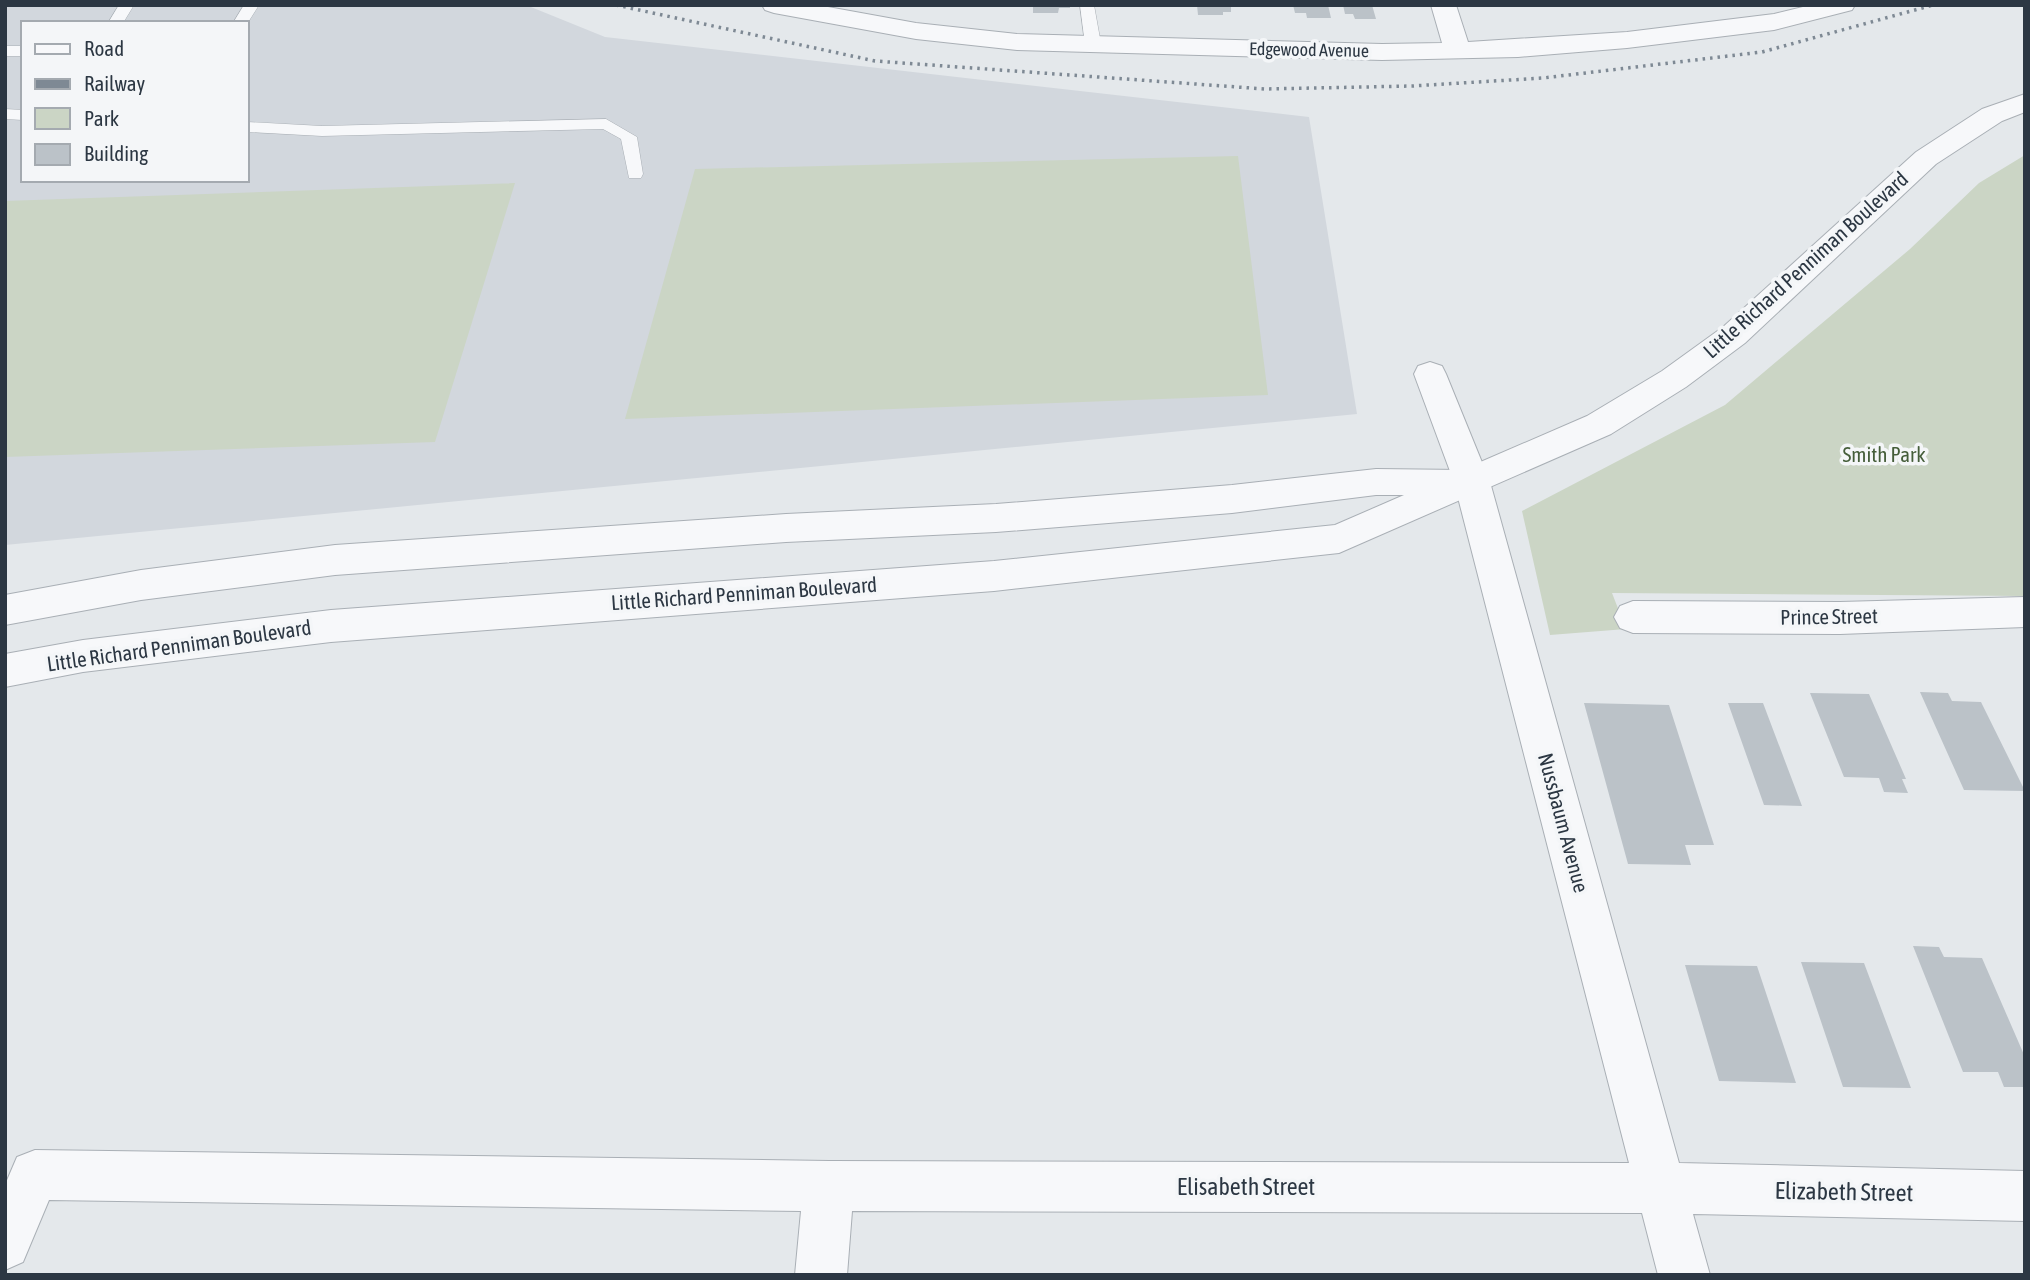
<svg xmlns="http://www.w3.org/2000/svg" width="2030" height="1280" font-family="'Asap Condensed',sans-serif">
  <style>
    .built { fill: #d2d7dd; fill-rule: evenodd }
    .green { fill: #cbd5c5 }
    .building { fill: #bbc2c8 }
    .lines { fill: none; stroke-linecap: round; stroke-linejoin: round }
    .service-casing { stroke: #a9afb5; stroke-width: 1 }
    .minor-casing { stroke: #a9afb5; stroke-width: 2 }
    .tertiary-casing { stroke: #a9afb5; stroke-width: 2 }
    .service { fill: #f7f8fa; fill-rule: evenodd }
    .minor { fill: #f7f8fa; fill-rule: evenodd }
    .tertiary { fill: #f7f8fa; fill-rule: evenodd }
    .rail { stroke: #7e8994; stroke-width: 3.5; stroke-dasharray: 2.5 5; stroke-linecap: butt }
    .labels { text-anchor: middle; stroke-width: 7; stroke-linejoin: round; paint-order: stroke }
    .far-street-label { font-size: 18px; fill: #2c3743; stroke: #f4f6f8 }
    .street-label { font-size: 21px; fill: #2c3743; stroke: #f4f6f8 }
    .park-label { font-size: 21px; fill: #455e3a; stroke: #f4f6f8 }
    .near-street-label { font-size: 24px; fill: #2c3743; stroke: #f4f6f8 }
  </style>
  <rect width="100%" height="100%" fill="#e4e8eb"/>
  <!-- built -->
  <path class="built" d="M5,5H526L605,37L1309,117L1357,414L5,545ZM23,23H247V180H23Z"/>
  <!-- green -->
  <path class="green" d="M2025,155V596L1612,593L1626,629L1550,635L1522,511L1725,405L1910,249L1979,183Z
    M1238,156L1268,395L625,419L695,169Z
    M515,183L435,442L5,457V201Z"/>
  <!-- building -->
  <path class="building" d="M1033,5H1070V8H1059L1058,13H1033Z
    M1197,5H1231V12H1223V15H1198Z
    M1293,5H1328L1331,18H1307L1306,13H1295Z
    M1343,5H1372L1376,19H1355L1353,14H1345Z
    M1920,692L1948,693L1952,701L1981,702L2025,791L1964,790Z
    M1810,693L1869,694L1906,779H1902L1908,793L1884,792L1879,778L1844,777Z
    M1584,703L1669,705L1714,845H1685L1691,865L1628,864Z
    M1728,703H1763L1802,806L1764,805Z
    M1913,946L1939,947L1944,957L1982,958L2025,1057V1087H2004L1998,1072H1963Z
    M1801,962L1864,963L1911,1088L1843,1087Z
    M1685,965L1757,966L1796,1083L1719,1081Z"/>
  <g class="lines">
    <!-- service casing -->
    <g class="service-casing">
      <path id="service" d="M119,5H134L123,23H108Z
        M244,5H259L247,24L233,23Z
        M1080,5H1094L1101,44L1098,47H1088L1085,44Z
        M5,46H23V56H5Z
        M5,109L23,110V120L5,119Z
        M606,119L637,137L643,174L641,178H629L621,139L603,129L322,136L247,132V122L322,126Z"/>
    </g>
    <!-- minor casing -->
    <g class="minor-casing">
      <path id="minor" d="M762,5H817L916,23L1017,34L1382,44L1442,43L1431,5H1456L1468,42L1627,32L1774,14L1811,5H1855L1852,10L1774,30L1627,48L1518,57L1382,60L1017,50L916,39L774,13L765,10Z
        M1430,362L1442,366L1446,374L1490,482L1679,1163L2025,1171V1221L1693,1214L1710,1275H1658L1642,1213L852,1211L847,1275H795L801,1211L49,1200L23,1262L5,1270V1185L17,1157L35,1150L829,1161L1629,1163L1454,482L1414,374L1418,366Z
        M2025,597V627L1840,634L1633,633L1620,628L1614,617L1620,606L1633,601L1840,602Z"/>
    </g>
    <!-- tertiary casing -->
    <g class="tertiary-casing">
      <path id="tertiary" d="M2025,94V112L2002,121L1936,164L1745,343L1686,387L1611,434L1339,553L994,591L331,642L83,672L5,687V654L83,640L331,610L994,561L1335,525L1404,495H1376L1232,513L996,532L786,542L335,575L141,600L5,625V595L141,570L335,545L786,514L996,504L1232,485L1376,469L1462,470L1587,416L1662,371L1723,327L1916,152L1982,109Z"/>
    </g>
    <!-- service -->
    <use href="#service" class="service"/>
    <!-- minor -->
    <use href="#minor" class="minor"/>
    <!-- tertiary -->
    <use href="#tertiary" class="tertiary"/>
    <!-- rail -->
    <path class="rail" d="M616,5L875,61L1265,89L1412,86L1543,78L1762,52L1933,5"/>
  </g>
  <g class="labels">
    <!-- far-street labels -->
    <g class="far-street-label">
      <text transform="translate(1309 50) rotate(1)" y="6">Edgewood Avenue</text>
    </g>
    <!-- street labels -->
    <g class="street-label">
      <text transform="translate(1806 265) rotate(-42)" y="7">Little Richard Penniman Boulevard</text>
      <text transform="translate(744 594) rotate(-4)" y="7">Little Richard Penniman Boulevard</text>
      <text transform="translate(1829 617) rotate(-1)" y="7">Prince Street</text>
      <text transform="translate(179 646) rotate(-8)" y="7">Little Richard Penniman Boulevard</text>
      <text transform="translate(1563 823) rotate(75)" y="7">Nussbaum Avenue</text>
    </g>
    <!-- park labels -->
    <g class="park-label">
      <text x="1884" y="462">Smith Park</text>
    </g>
    <!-- near-street labels -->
    <g class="near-street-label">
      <text x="1246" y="1195">Elisabeth Street</text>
      <text transform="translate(1844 1192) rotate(1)" y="8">Elizabeth Street</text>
    </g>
  </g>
  <!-- border -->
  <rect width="2030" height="1280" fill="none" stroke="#2c3743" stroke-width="14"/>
  <!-- legend -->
  <rect x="21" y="21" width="228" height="161" fill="#f4f6f8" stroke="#a4aab0" stroke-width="2"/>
  <rect x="35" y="44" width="35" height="10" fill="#f7f8fa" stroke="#a4aab0" stroke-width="2"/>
  <text x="84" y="56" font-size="21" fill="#2c3743">Road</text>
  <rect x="35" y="79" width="35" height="10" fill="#7e8994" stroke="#a4aab0" stroke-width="2"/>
  <text x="84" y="91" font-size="21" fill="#2c3743">Railway</text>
  <rect x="35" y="108" width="35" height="21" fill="#cbd5c5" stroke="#a4aab0" stroke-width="2"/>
  <text x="84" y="126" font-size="21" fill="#2c3743">Park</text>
  <rect x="35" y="144" width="35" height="21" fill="#bbc2c8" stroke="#a4aab0" stroke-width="2"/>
  <text x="84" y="161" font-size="21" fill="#2c3743">Building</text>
</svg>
